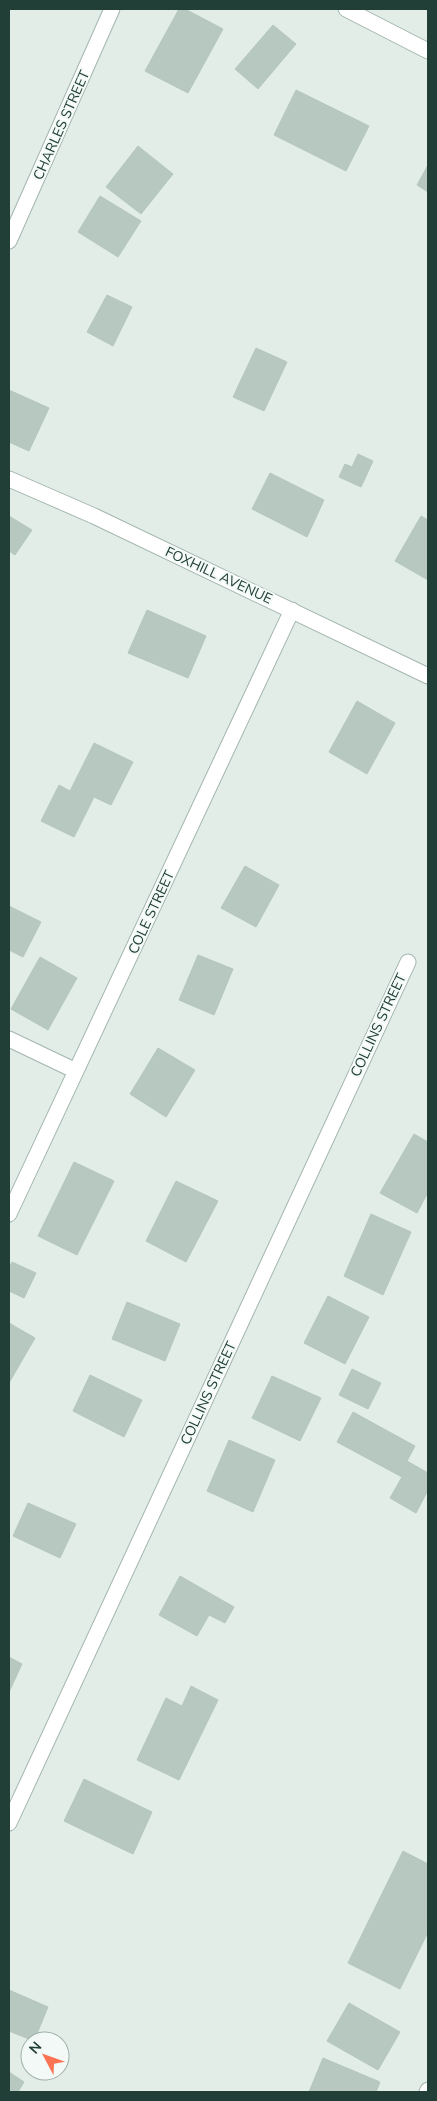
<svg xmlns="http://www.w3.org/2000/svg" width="437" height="2101" font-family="'Nunito Sans',sans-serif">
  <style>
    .building { fill: #b7c8c0; stroke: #b4c7be }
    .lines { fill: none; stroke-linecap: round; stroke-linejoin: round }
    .minor-casing { stroke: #a4b5af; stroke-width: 17 }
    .minor { stroke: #fff; stroke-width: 15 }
    .labels { text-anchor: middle; stroke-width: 4; stroke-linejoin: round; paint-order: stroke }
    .street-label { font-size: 14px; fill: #213f36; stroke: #f3f9f6 }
  </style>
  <rect width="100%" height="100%" fill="#e2ede8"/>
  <!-- building -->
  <path class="building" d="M179,9H185L223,29L188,93L145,71Z
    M273,25L296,44L258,89L235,69Z
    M296,90L369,126L346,171L274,135Z
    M138,146L173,174L141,214L106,187Z
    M428,165V192L417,185Z
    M100,196L141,221L118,257L78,232Z
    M107,295L132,307L113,346L87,332Z
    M256,348L287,362L264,411L233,397Z
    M9,390L49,408L29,451L9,442Z
    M358,454L373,461L361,487L339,477L345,464L352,467Z
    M270,473L324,500L307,537L252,509Z
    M9,516L32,530L15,555L9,551Z
    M421,516L428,520V580L395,561Z
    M147,610L206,636L188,678L128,653Z
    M357,701L395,723L367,774L329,752Z
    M94,743L133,762L111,805L94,797L74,837L41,821L59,785L70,791Z
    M245,866L279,885L256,927L221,908Z
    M9,906L41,922L23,957L9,950Z
    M198,955L233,969L214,1015L179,1000Z
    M40,957L77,978L48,1030L11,1009Z
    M158,1048L195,1070L166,1117L130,1094Z
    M414,1134L428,1142V1192L417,1213L380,1193Z
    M74,1162L114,1181L77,1255L38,1236Z
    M176,1181L218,1201L186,1262L146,1241Z
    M371,1214L411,1232L383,1295L344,1276Z
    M12,1262L36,1273L24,1298L9,1291V1268Z
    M328,1296L369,1317L345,1364L304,1343Z
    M127,1302L180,1324L165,1361L112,1339Z
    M9,1323L35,1338L9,1383Z
    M352,1369L381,1383L368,1409L339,1395Z
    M90,1375L142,1400L124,1437L73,1411Z
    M272,1376L321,1398L300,1441L252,1418Z
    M353,1412L415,1446L407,1461L428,1473V1490L416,1513L390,1498L402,1477L337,1442Z
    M229,1440L275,1460L253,1512L207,1491Z
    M28,1503L76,1524L60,1558L13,1536Z
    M180,1576L234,1607L225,1623L209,1615L197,1636L159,1615Z
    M9,1657L22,1664L9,1692Z
    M191,1686L218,1700L179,1780L137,1760L166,1698L182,1706Z
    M84,1779L152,1812L133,1854L64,1821Z
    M403,1851L428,1864V1932L400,1989L348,1963Z
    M9,1990L48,2007L34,2041L9,2031Z
    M349,2003L400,2032L378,2070L327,2041Z
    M323,2058L380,2082L376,2092H309Z
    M9,2072L24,2082L18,2092H9Z"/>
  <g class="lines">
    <!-- minor casing -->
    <g class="minor-casing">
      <path id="minor" d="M346,9L428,51
        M9,241L112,9
        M9,479L94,516L428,676
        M9,1039L76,1071
        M9,1214L292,610
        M9,1823L408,962
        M427,2092L428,2090"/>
    </g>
    <!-- minor -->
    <use href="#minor" class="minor"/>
  </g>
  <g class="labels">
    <!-- street labels -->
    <g class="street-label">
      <text transform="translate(61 125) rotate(-66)" y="5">CHARLES STREET</text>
      <text transform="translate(219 575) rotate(25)" y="5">FOXHILL AVENUE</text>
      <text transform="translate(151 912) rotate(-65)" y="5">COLE STREET</text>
      <text transform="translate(378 1025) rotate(-65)" y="5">COLLINS STREET</text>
      <text transform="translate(208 1393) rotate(-65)" y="5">COLLINS STREET</text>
    </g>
  </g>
  <!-- border -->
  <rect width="437" height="2101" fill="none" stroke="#213f36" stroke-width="20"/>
  <!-- north arrow -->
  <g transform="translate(45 2056) rotate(311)"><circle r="24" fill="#f3f9f6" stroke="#9fafa9"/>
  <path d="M0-4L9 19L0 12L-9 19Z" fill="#fa7454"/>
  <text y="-8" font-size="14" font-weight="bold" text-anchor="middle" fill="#213f36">N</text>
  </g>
</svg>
